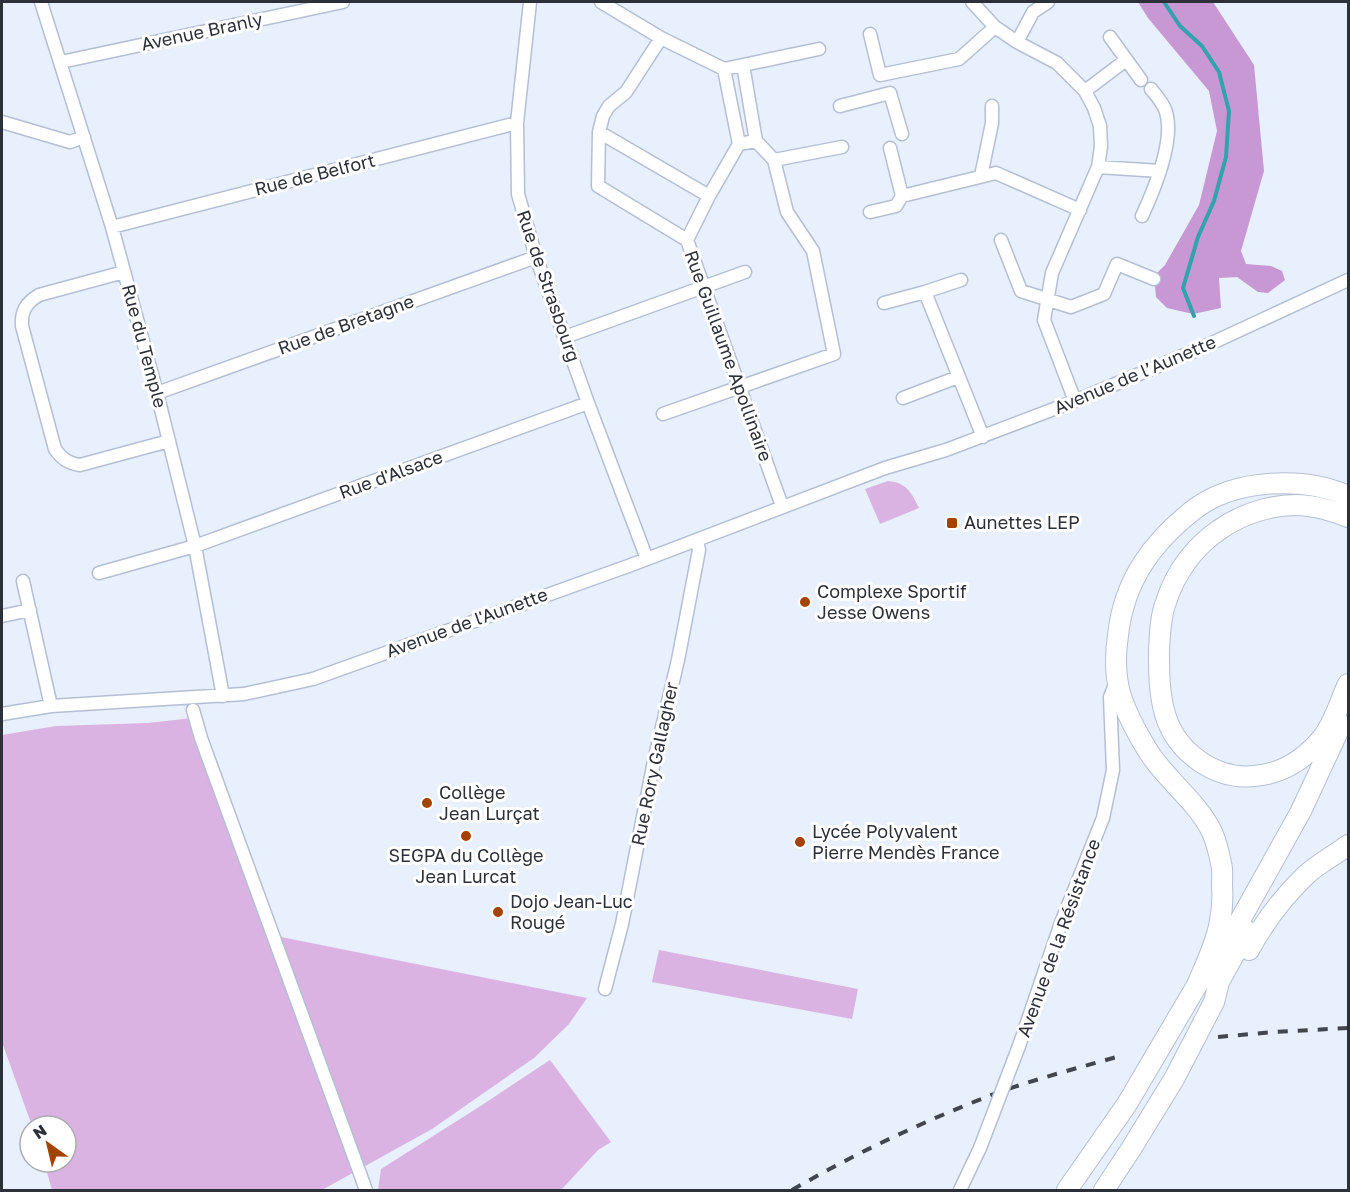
<svg xmlns="http://www.w3.org/2000/svg" width="1350" height="1192" font-family="'Golos Text',sans-serif">
  <style>
    .green { fill: #dab3e3 }
    .forest { fill: #c798d3 }
    .lines { fill: none; stroke-linecap: round; stroke-linejoin: round }
    .stream { stroke: #32a2ad; stroke-width: 4 }
    .street-casing { stroke: #b4bfd4; stroke-width: 15 }
    .primary-casing { stroke: #b4bfd4; stroke-width: 22 }
    .street { stroke: #fff; stroke-width: 12 }
    .primary { stroke: #fff; stroke-width: 20 }
    .rail { stroke: #41464f; stroke-width: 4; stroke-dasharray: 10 10; stroke-linecap: butt }
    .street-bridge-casing { stroke: #b4bfd4; stroke-width: 15; stroke-linecap: butt }
    .street-bridge { stroke: #fff; stroke-width: 12 }
    .poi-dot { fill: #a44300; stroke: #fff; stroke-width: 2 }
    .labels { text-anchor: middle; stroke-width: 6; stroke-linejoin: round; paint-order: stroke }
    .street-label { font-size: 18px; fill: #2c3139; stroke: #fff }
    .poi-label { font-size: 18px; fill: #2c3139; stroke: #fff; text-anchor: start }
  </style>
  <rect width="100%" height="100%" fill="#e8effd"/>
  <!-- green -->
  <path class="green" d="M888,481C907,483 911,492 919,508L880,524L865,489Z
    M192,718L276,936L587,998L569,1024L534,1058L432,1129L322,1190H52L44,1162H66V1126H32L2,1042V735L56,726L148,723Z
    M659,950L858,989L852,1019L652,982Z
    M550,1060L611,1142L598,1150L563,1188L559,1190H378L381,1169L479,1107Z"/>
  <!-- forest -->
  <path class="forest" d="M1138,2H1213L1254,65L1264,171L1241,251L1246,264L1271,266L1282,271L1285,280L1268,293L1258,292L1237,277L1219,278L1221,308L1193,314L1167,308L1156,297L1154,276L1165,265L1199,205L1217,131L1209,91L1148,18Z"/>
  <g class="lines">
    <!-- stream -->
    <path class="stream" d="M1164,2L1180,26L1202,46L1219,72L1229,111L1226,157L1214,201L1198,237L1183,288L1194,316"/>
    <!-- street casing -->
    <g class="street-casing">
      <path id="street" d="M41,2L112,227L157,393L195,546L223,696
        M530,2L517,123L518,194L536,257L588,403L647,559
        M601,2L661,38L724,69
        M972,2L995,27L1017,42L1057,63L1085,91L1094,108L1100,126L1101,146L1098,167L1052,273L1044,320L1075,401
        M870,34L880,75L959,59L995,27
        M1110,37L1141,80
        M661,38L626,92L609,106L603,116L599,132L598,186L687,240
        M1017,42L1033,12L1048,2
        M61,62L343,2
        M743,65L819,49
        M1085,91L1126,60
        M840,106L890,93L902,134
        M2,122L70,142L84,137
        M599,132L709,196
        M756,141L774,160L842,147
        M739,144L756,141L743,65L724,69L739,144L709,196L687,240L782,506
        M890,148L902,196
        M1098,167L1160,171
        M981,176L992,123V106
        M870,212L896,206L902,196L996,173L1080,210
        M1142,216C1154,190 1175,141 1166,112C1164,104 1157,96 1151,89
        M112,227L517,123
        M1001,240L1021,291L1071,307L1104,294L1117,264L1154,279
        M124,272L39,295C26,303 21,311 22,326L55,449C62,459 68,463 80,465L169,441
        M925,292L983,437
        M884,303L925,292L961,280
        M565,337L745,272
        M157,393L536,257
        M903,398L958,377
        M663,414L834,354L813,251L787,212L774,160
        M99,573L195,546L588,403
        M23,581L51,706
        M2,616L30,610
        M193,710L201,738L236,834L366,1190
        M2,714L51,706L244,694L313,679L631,565L885,468L946,450L1075,401L1199,349L1348,280
        M605,989L622,924L654,761L678,660L699,550L697,540
        M1019,1046L1061,923L1103,818L1113,770L1110,697L1116,682
        M960,1190L980,1148"/>
    </g>
    <!-- primary casing -->
    <g class="primary-casing">
      <path id="primary" d="M1348,517C1336,512 1323,508 1309,506C1279,502 1244,512 1219,530C1194,547 1175,573 1166,602C1160,617 1160,635 1159,651C1159,672 1159,693 1165,714C1176,752 1215,780 1254,776C1283,774 1305,759 1323,737C1335,721 1340,701 1348,684
        M1249,950C1264,922 1283,897 1306,875C1318,864 1335,855 1348,845
        M1197,985C1205,966 1215,946 1219,926C1222,913 1223,899 1222,885C1222,878 1223,870 1221,863C1219,853 1216,841 1212,832C1197,801 1166,780 1148,751C1137,733 1126,714 1120,693C1115,674 1115,655 1118,635C1124,580 1153,541 1196,508C1236,479 1305,476 1348,496
        M1067,1190L1127,1104L1197,985L1238,924L1301,811L1341,725
        M1104,1190L1131,1149L1174,1079L1214,1002L1219,982L1247,931"/>
    </g>
    <!-- street -->
    <use href="#street" class="street"/>
    <!-- primary -->
    <use href="#primary" class="primary"/>
    <!-- rail -->
    <path class="rail" d="M1218,1037L1274,1032L1348,1028
      M792,1190C856,1153 924,1121 994,1094C1035,1079 1078,1068 1120,1056"/>
    <!-- street-bridge casing -->
    <g class="street-bridge-casing">
      <path id="street-bridge" d="M980,1148L1019,1046"/>
    </g>
    <!-- street-bridge -->
    <use href="#street-bridge" class="street-bridge"/>
  </g>
  <!-- markers -->
  <g class="poi-dot">
    <rect x="946" y="517" width="12" height="12" rx="3"/>
    <circle cx="805" cy="602" r="6"/>
    <circle cx="427" cy="803" r="6"/>
    <circle cx="466" cy="836" r="6"/>
    <circle cx="800" cy="842" r="6"/>
    <circle cx="498" cy="912" r="6"/>
  </g>
  <g class="labels">
    <!-- street labels -->
    <g class="street-label">
      <text transform="translate(202 32) rotate(-12)" y="6">Avenue Branly</text>
      <text transform="translate(315 175) rotate(-14)" y="6">Rue de Belfort</text>
      <text transform="translate(548 286) rotate(71)" y="6">Rue de Strasbourg</text>
      <text transform="translate(346 325) rotate(-20)" y="6">Rue de Bretagne</text>
      <text transform="translate(144 346) rotate(75)" y="6">Rue du Temple</text>
      <text transform="translate(728 356) rotate(70)" y="6">Rue Guillaume Apollinaire</text>
      <text transform="translate(1135 375) rotate(-23)" y="6">Avenue de l’Aunette</text>
      <text transform="translate(391 475) rotate(-20)" y="6">Rue d'Alsace</text>
      <text transform="translate(467 623) rotate(-20)" y="6">Avenue de l'Aunette</text>
      <text transform="translate(655 764) rotate(-78)" y="6">Rue Rory Gallagher</text>
      <text transform="translate(1059 938) rotate(-70)" y="6">Avenue de la Résistance</text>
    </g>
    <!-- poi labels -->
    <g class="poi-label">
      <text x="964" y="529">Aunettes LEP</text>
      <text x="817" y="598">Complexe Sportif<tspan x="817" dy="21">Jesse Owens</tspan></text>
      <text x="439" y="799">Collège<tspan x="439" dy="21">Jean Lurçat</tspan></text>
      <text x="812" y="838">Lycée Polyvalent<tspan x="812" dy="21">Pierre Mendès France</tspan></text>
      <text x="466" y="862" text-anchor="middle">SEGPA du Collège<tspan x="466" dy="21">Jean Lurcat</tspan></text>
      <text x="510" y="908">Dojo Jean-Luc<tspan x="510" dy="21">Rougé</tspan></text>
    </g>
  </g>
  <!-- border -->
  <rect width="1350" height="1192" fill="none" stroke="#2c3139" stroke-width="6"/>
  <!-- north arrow -->
  <g transform="translate(48 1144) rotate(326)"><circle r="28" fill="#ffffff" stroke="#abadb0" stroke-width="1.5"/>
  <path d="M0-4.5L10 22L0 15L-10 22Z" fill="#a44300"/>
  <text y="-9" font-size="16" font-weight="bold" text-anchor="middle" fill="#2c3139">N</text>
  </g>
</svg>
